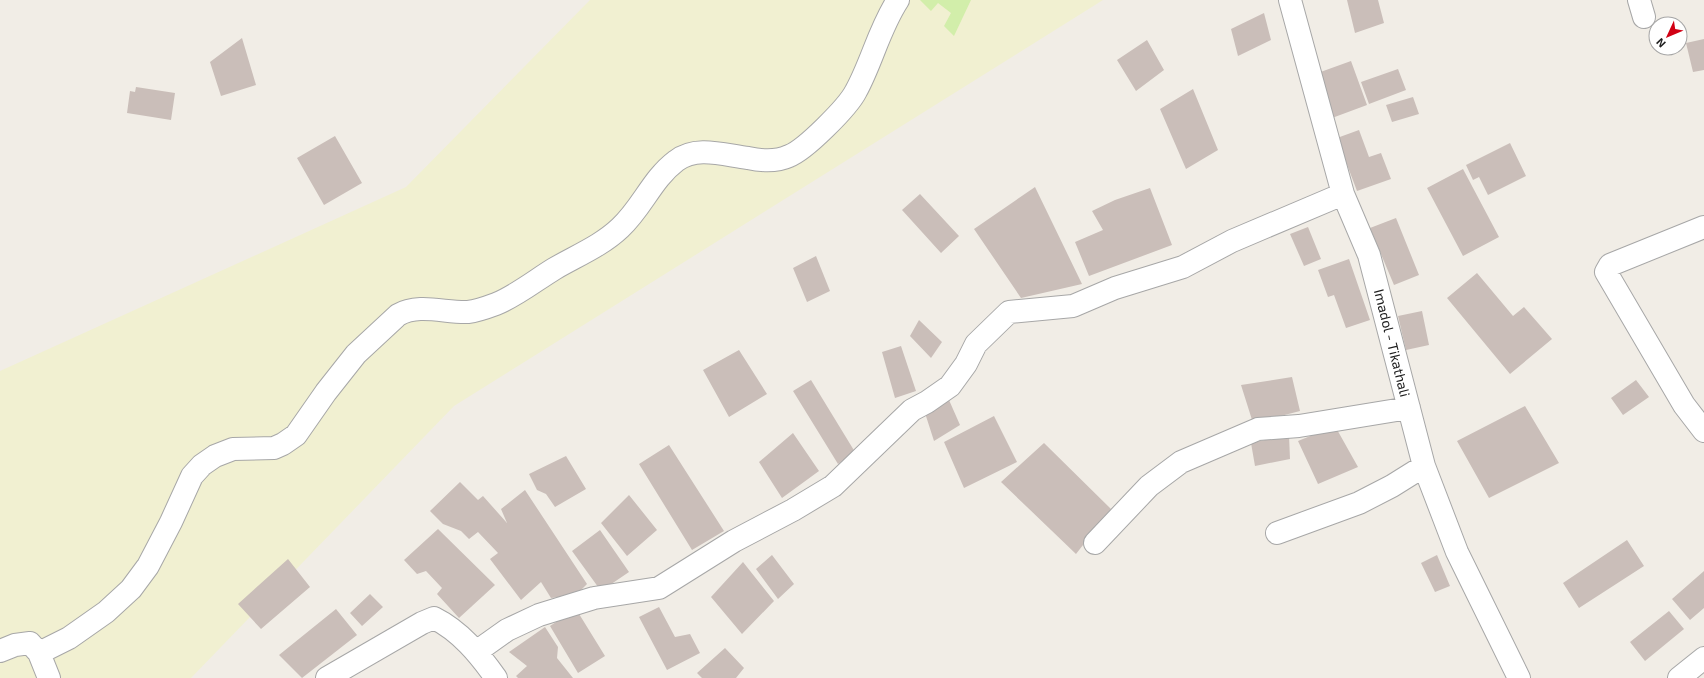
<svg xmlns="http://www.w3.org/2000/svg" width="1704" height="678" font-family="'Exo 2',sans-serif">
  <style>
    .farmland { fill: #f1f0d1 }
    .grass { fill: #d2eeaa }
    .building { fill: #cabeb9 }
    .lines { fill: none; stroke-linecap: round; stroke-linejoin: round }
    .street-casing { stroke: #a7a7a7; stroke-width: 24 }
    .street { stroke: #fff; stroke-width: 22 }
    .labels { text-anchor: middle; stroke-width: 3; stroke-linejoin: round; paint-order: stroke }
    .street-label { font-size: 14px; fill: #202020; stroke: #fff }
  </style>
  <rect width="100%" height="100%" fill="#f1ede6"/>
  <!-- farmland -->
  <path class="farmland" d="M590,0H1103L454,406L191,678H0V371L406,187Z"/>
  <!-- grass -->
  <path class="grass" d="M920,0H971L954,36L944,26L951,13L938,3L931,11Z"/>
  <!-- building -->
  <path class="building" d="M1347,0H1378L1384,23L1355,33Z
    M1264,13L1271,40L1238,56L1231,29Z
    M242,38L256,85L221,96L210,62Z
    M1704,39V70L1693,72L1686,43Z
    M1147,40L1164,70L1136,91L1117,60Z
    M1351,61L1367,105L1332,118L1315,74Z
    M1398,69L1406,90L1369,104L1361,82Z
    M136,87L175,93L171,120L127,113L130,91L135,92Z
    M1193,89L1218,150L1186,169L1160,109Z
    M1413,97L1419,114L1392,122L1386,105Z
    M1359,130L1369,157L1381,153L1391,179L1357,191L1337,138Z
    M335,136L362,183L324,205L297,158Z
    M1510,143L1526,176L1488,195L1479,177L1473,180L1466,165Z
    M1463,169L1499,237L1463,256L1427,188Z
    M1035,187L1082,284L1021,298L974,229Z
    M1150,188L1172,245L1089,276L1075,242L1103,230L1092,211L1115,200Z
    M920,194L959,236L941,253L902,210Z
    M1396,218L1419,275L1394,285L1370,228Z
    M1308,227L1321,259L1304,266L1290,234Z
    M816,256L830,291L807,302L793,268Z
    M1349,259L1370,320L1346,328L1334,295L1328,297L1318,270Z
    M1477,273L1513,316L1524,307L1552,339L1510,374L1447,298Z
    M1422,311L1429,345L1406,350L1398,316Z
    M919,320L942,342L931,358L910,336Z
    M901,346L916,391L895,398L882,352Z
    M739,350L767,394L729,417L703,370Z
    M1292,377L1300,411L1253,423L1241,385Z
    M811,380L855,452L838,464L793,391Z
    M1636,380L1649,397L1623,415L1611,398Z
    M949,400L960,425L934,441L925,413Z
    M1525,406L1559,463L1489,498L1457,441Z
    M994,416L1017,462L964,488L944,442Z
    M1335,426L1358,467L1318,484L1298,441Z
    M793,433L819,471L782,498L759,462Z
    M1289,435L1290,459L1255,466L1251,443Z
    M1044,443L1111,509L1076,554L1001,482Z
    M669,445L724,531L692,550L639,464Z
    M566,456L586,489L555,507L546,494L537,490L529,474Z
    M460,482L478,500L483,496L507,523L501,509L525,490L587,584L576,595L551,598L541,582L521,600L490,559L498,553L478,532L469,539L461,531L443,524L430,511Z
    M629,495L657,530L627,556L601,523Z
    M438,529L495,585L459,618L437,594L442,588L426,571L417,574L404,560Z
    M600,530L629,572L601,591L572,551Z
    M1627,540L1644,566L1579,608L1563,583Z
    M772,555L794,584L778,599L756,569Z
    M1437,555L1450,586L1435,592L1421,563Z
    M288,559L310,587L261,629L238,604Z
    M743,562L774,601L742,634L711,597Z
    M1704,571V608L1690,620L1672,599Z
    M370,594L383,607L362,626L350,613Z
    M659,607L675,637L690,634L700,653L667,670L639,617Z
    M336,609L357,635L302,678L279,655Z
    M576,609L605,656L578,673L550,626Z
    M1669,611L1684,629L1645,661L1630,642Z
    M545,627L558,647L557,658L573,678H518L516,676L527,666L509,652Z
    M725,648L744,668L736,678H702L697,673Z"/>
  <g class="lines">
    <!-- street casing -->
    <g class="street-casing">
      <path id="street" d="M1290,0L1343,194L1369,255L1424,466L1457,552L1519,678
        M1639,0L1644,17
        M1704,227L1610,265L1606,272L1684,405L1704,431
        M1277,533L1359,503L1392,486L1424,466
        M1095,543L1149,486L1181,462L1258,429L1299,426L1409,408
        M0,651L15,645L30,643L39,653L49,678
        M476,652L507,630L539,615L594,598L659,588L734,541L793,510L833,486L912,410L927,402L950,386L966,364L976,344L1009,312L1073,306L1115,288L1183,267L1232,241L1343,194
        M39,653L69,638L106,612L131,589L148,566L171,522L192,476L202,465L215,456L233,449L274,448L283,444L296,435L326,392L356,354L398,315C419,303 445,313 468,312C477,311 488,307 496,304C516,296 536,280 554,269C576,256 601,246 620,228C642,208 652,179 676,161C696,145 724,155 748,158C762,161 776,162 789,156C805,150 848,107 856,91C872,62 879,29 898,0
        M327,678L422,623L434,618C460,631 479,654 496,678
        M1679,678L1704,658"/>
    </g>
    <!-- street -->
    <use href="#street" class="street"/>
  </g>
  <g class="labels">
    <!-- street labels -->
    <g class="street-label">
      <text transform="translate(1392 343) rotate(76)" y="5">Imadol - Tikathali</text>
    </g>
  </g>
  <!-- north arrow -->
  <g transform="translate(1668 36) rotate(226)"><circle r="19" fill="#ffffff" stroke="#a6a6a6"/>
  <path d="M0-3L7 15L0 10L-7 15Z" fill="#d10014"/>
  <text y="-6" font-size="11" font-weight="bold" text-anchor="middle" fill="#202020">N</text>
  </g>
</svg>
